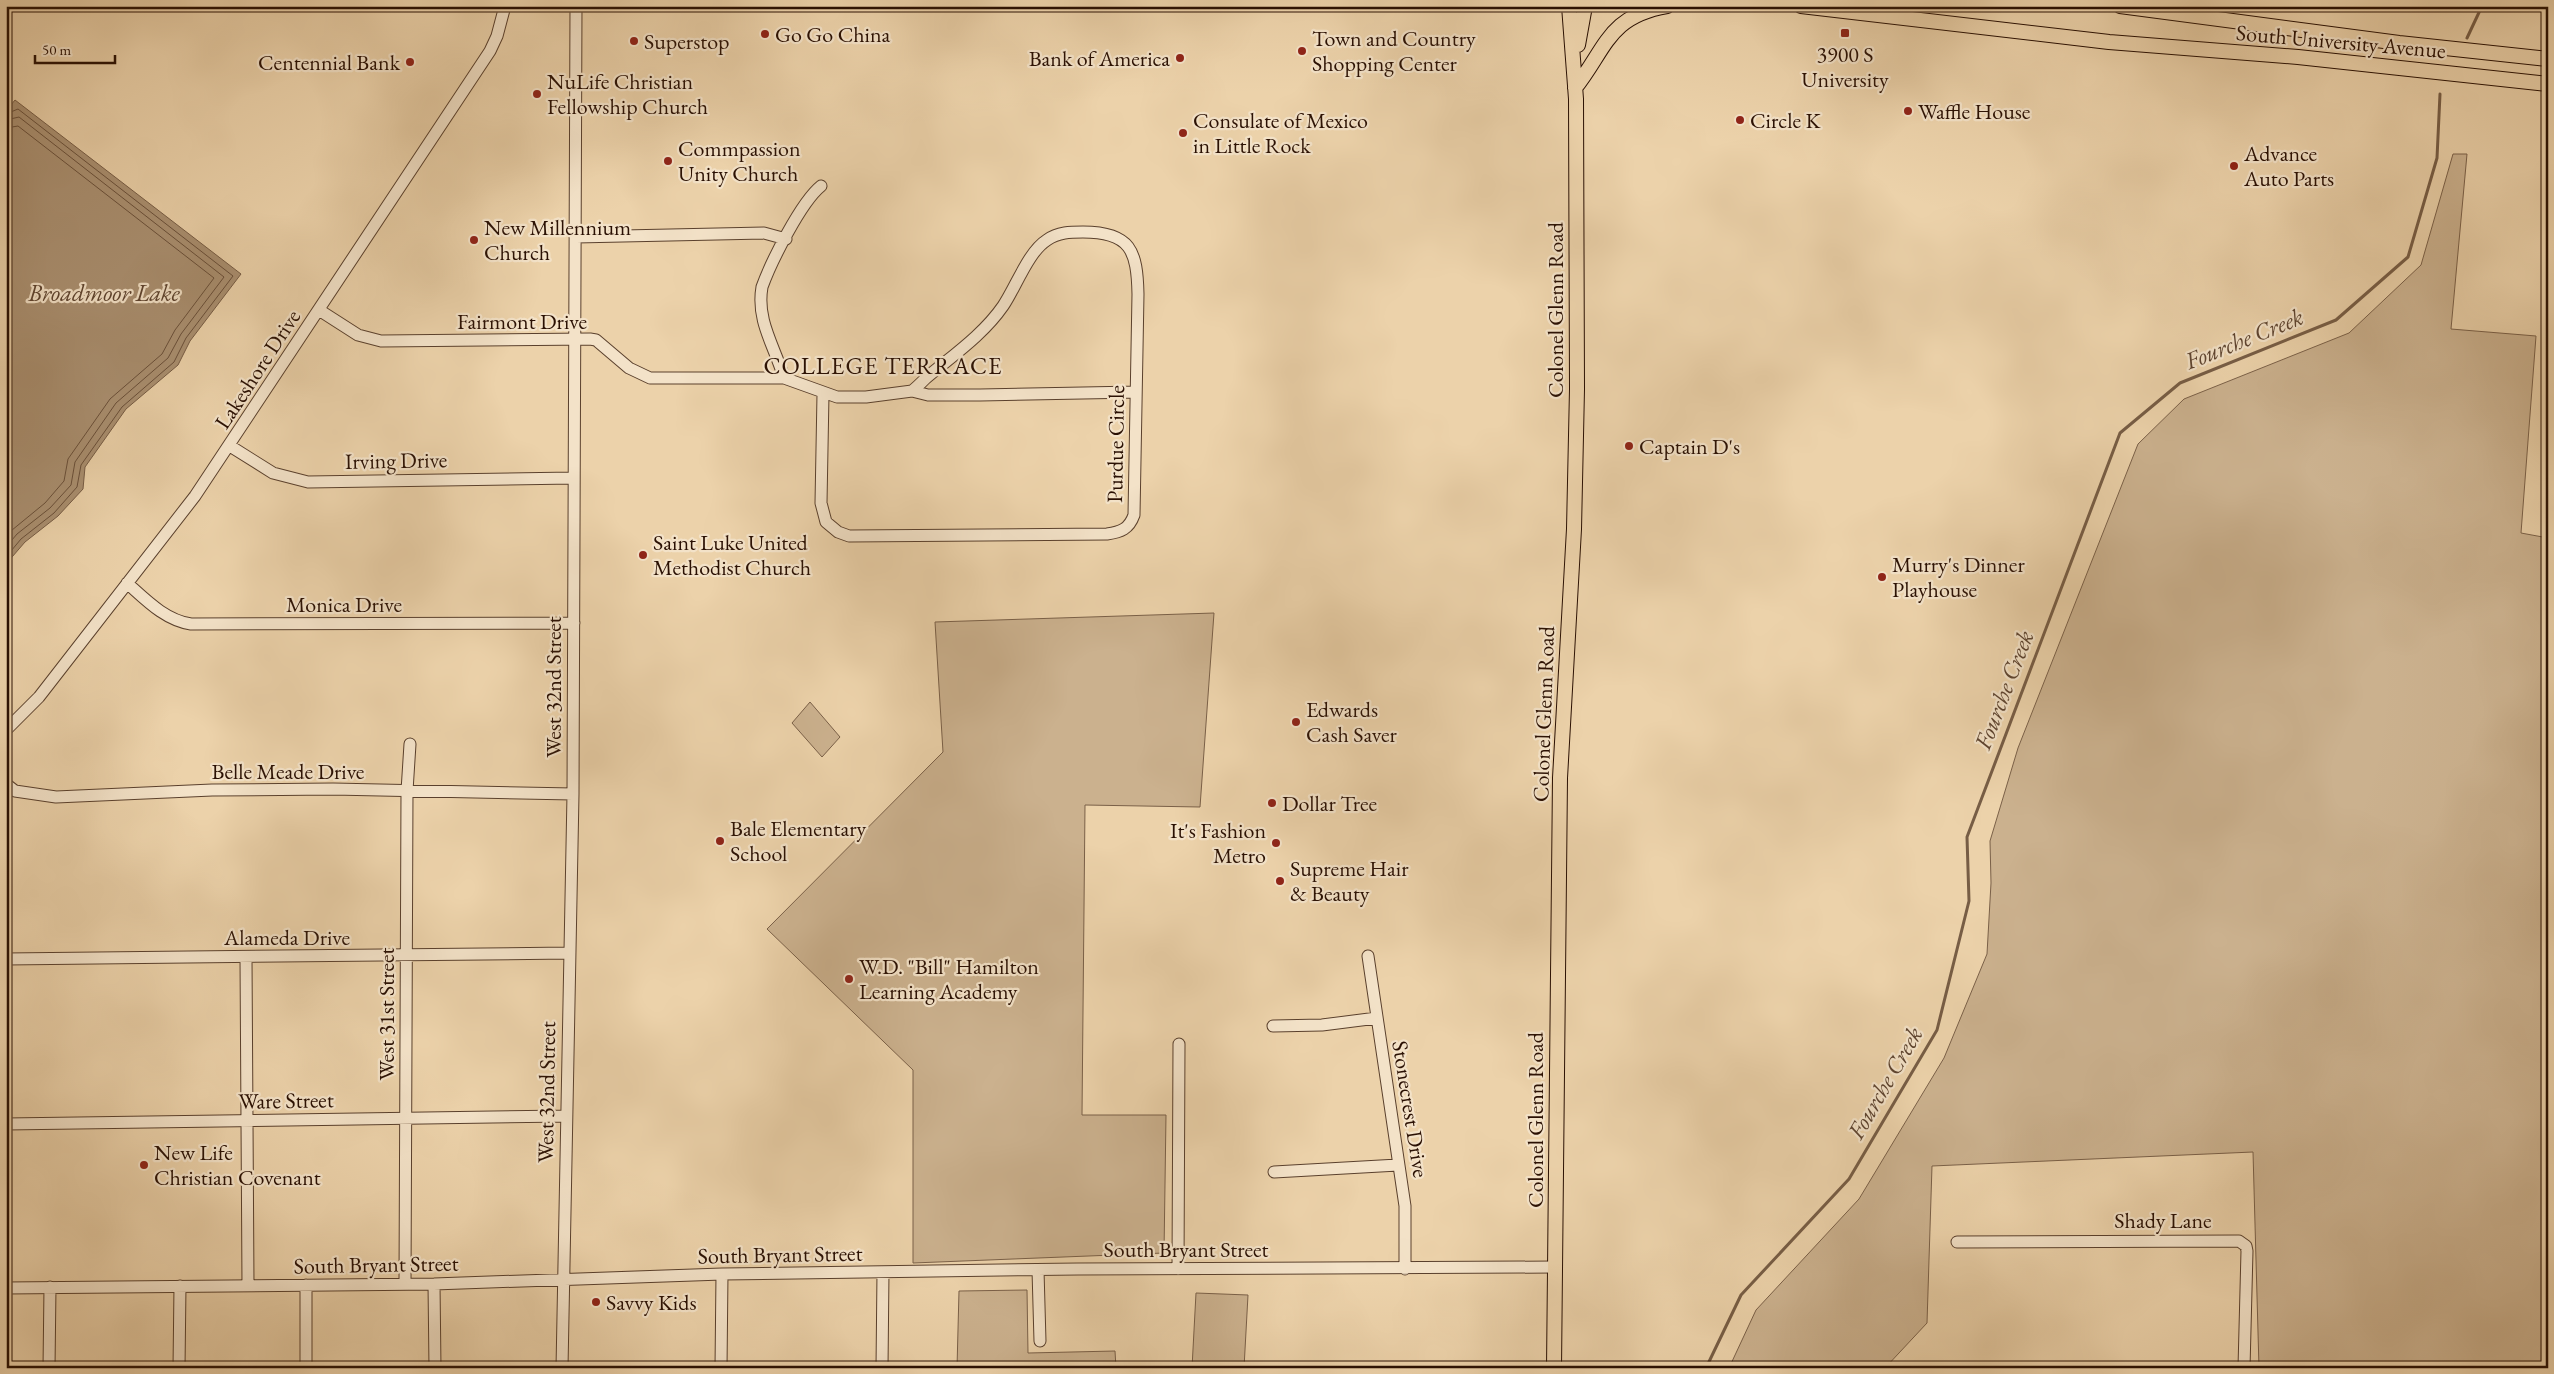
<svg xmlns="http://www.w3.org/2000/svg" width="2554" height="1374" font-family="'EB Garamond',serif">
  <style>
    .green { fill: #cbb18e; stroke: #7a6048 }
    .water { fill: #aa9071; stroke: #775d45 }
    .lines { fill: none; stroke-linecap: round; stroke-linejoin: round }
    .shore { stroke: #6a503a; stroke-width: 1 }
    .stream { stroke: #775d45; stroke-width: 3 }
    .minor-casing { stroke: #5a402d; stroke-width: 13 }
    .major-casing { stroke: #2a1003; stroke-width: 16 }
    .minor { stroke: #f3e2c8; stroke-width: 11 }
    .major { stroke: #ecd2aa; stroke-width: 14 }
    .poi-dot { fill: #8f2418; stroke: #f3e2c8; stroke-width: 2 }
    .labels { text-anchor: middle; stroke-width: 4.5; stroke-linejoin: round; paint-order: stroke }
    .poi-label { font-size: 22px; fill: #2a1003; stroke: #f3e2c8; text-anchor: start }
    .street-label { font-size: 22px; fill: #2a1003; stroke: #f3e2c8 }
    .water-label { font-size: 24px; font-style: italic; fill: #5d432f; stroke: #f3e2c8 }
    .neighbourhood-label { font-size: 24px; letter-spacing: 1px; fill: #2a1003; stroke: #f3e2c8 }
  </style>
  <rect width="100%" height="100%" fill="#ecd2aa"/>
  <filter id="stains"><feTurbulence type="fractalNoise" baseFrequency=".004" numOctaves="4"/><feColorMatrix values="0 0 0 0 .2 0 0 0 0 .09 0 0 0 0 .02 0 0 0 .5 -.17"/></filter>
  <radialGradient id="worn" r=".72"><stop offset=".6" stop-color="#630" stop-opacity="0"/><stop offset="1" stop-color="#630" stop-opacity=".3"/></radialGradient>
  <!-- green -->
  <path class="green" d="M2453,154H2467L2451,329L2536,336L2521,533L2548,538V1368H2259L2253,1152L1932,1166L1927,1323L1885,1368H1729L1756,1310L1859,1199L1944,1058L1987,954L1991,883L1990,841L2018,748L2138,444L2184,399L2349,333L2421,265Z
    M1214,613L1200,807L1085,805L1082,1115H1166L1164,1253L913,1263V1070L767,929L943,752L935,622Z
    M810,702L840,737L822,757L792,723Z
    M1027,1290L1028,1353L1115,1351L1116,1368H957L959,1291Z
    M1196,1293L1248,1295L1244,1368H1192Z"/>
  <!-- water -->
  <path class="water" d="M15,100L241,274L190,341L178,365L126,409L85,467L83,489L58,516L25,542L6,564V111Z"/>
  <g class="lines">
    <!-- shore -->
    <path class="shore" d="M6,114L18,109L233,276L186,338L174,362L122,407L81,465L77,487L54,513L21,539L6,557
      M6,120L19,117L224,277L181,334L168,358L116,403L75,462L71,485L50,508L17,534L6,547
      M6,128L18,126L214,278L175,330L162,354L110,399L68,459L64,481L45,503L6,535"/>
    <!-- stream -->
    <path class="stream" d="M2467,38L2482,6
      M1706,1368L1741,1295L1849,1179L1937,1030L1969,901L1967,837L2120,433L2180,383L2336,320L2408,257L2437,158L2440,94"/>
    <!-- minor casing -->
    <g class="minor-casing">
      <path id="minor" d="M576,237L764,233L786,239
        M319,310L358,335L381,341L590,339L596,340L629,368L650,378H784L837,397H866L912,391L928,395H980L1136,392
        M784,378C775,347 756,321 762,287C771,262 801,202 821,186
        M823,394L821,503L826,522L838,532L849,536L1107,534C1121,532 1129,529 1134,515L1138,294C1137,251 1131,232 1083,232C1071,232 1058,232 1047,240C1028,252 1016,287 1003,306C983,335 952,356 926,378C921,383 917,387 912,391
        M230,446L273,473L308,482L573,478
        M127,583C146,600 165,620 191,624L574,623
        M6,730L39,697L195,496L490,51L497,36L505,6
        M6,784L15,791L56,797L212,790L333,789L573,794
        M1368,956L1405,1206V1269
        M246,958L248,1286
        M6,959L569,953
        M1273,1026L1322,1025L1377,1018
        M6,1124L566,1116
        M1274,1172L1398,1165
        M1957,1242L2239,1241L2246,1246L2247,1251L2244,1368
        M1178,1269L1179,1044
        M1038,1270L1040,1341
        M405,1284L407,791L410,744
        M434,1284L435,1368
        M306,1285V1368
        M6,1288L434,1284L722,1274L1078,1269L1555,1267
        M49,1368L50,1287
        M179,1368L180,1286
        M562,1368L573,794L576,6
        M721,1368L722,1274
        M882,1368L883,1272"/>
    </g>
    <!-- major casing -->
    <g class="major-casing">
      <path id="major" d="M1801,6L2109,42L2298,57L2548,84
        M2120,6L2399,43L2548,59
        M1578,45L1585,6
        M1575,88C1606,49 1608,16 1667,6
        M1554,1368L1560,778L1574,529L1577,389L1576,99L1569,6"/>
    </g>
    <!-- minor -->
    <use href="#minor" class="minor"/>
    <!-- major -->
    <use href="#major" class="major"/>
  </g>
  <!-- markers -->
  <g class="poi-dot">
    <rect x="1840" y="28" width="10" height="10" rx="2.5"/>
    <circle cx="765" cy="34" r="5"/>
    <circle cx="634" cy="41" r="5"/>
    <circle cx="1302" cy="51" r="5"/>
    <circle cx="1180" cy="58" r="5"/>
    <circle cx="410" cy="62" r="5"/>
    <circle cx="537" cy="94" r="5"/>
    <circle cx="1908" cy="111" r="5"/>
    <circle cx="1740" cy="120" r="5"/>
    <circle cx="1183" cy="133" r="5"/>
    <circle cx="668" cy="161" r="5"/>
    <circle cx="2234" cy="166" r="5"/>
    <circle cx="474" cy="240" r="5"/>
    <circle cx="1629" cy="446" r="5"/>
    <circle cx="643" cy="555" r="5"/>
    <circle cx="1882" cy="577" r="5"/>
    <circle cx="1296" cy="722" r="5"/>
    <circle cx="1272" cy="803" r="5"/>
    <circle cx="720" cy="841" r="5"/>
    <circle cx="1276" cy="843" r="5"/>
    <circle cx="1280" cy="881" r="5"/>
    <circle cx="849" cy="979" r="5"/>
    <circle cx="144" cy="1165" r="5"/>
    <circle cx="596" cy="1302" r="5"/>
  </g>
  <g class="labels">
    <!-- poi labels -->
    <g class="poi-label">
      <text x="775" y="42">Go Go China</text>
      <text x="1312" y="46">Town and Country<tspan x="1312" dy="25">Shopping Center</tspan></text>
      <text x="644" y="49">Superstop</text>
      <text x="1845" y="62" text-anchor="middle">3900 S<tspan x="1845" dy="25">University</tspan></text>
      <text x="1170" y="66" text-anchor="end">Bank of America</text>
      <text x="400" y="70" text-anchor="end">Centennial Bank</text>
      <text x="547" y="89">NuLife Christian<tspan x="547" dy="25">Fellowship Church</tspan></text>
      <text x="1918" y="119">Waffle House</text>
      <text x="1193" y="128">Consulate of Mexico<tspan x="1193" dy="25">in Little Rock</tspan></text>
      <text x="1750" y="128">Circle K</text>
      <text x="678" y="156">Commpassion<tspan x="678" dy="25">Unity Church</tspan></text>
      <text x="2244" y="161">Advance<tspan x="2244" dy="25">Auto Parts</tspan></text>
      <text x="484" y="235">New Millennium<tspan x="484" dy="25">Church</tspan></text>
      <text x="1639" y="454">Captain D's</text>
      <text x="653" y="550">Saint Luke United<tspan x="653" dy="25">Methodist Church</tspan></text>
      <text x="1892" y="572">Murry's Dinner<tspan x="1892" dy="25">Playhouse</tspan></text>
      <text x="1306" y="717">Edwards<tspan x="1306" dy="25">Cash Saver</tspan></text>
      <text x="1282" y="811">Dollar Tree</text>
      <text x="730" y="836">Bale Elementary<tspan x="730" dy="25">School</tspan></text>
      <text x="1266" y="838" text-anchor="end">It's Fashion<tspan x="1266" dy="25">Metro</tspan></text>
      <text x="1290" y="876">Supreme Hair<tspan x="1290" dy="25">&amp; Beauty</tspan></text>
      <text x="859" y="974">W.D. "Bill" Hamilton<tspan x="859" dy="25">Learning Academy</tspan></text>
      <text x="154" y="1160">New Life<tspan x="154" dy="25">Christian Covenant</tspan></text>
      <text x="606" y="1310">Savvy Kids</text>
    </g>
    <!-- street labels -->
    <g class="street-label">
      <text transform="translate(2341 41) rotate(5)" y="8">South University Avenue</text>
      <text transform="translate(1555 310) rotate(-90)" y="8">Colonel Glenn Road</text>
      <text x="522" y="329">Fairmont Drive</text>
      <text transform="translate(257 369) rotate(-57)" y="8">Lakeshore Drive</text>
      <text transform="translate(1115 444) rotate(-89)" y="8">Purdue Circle</text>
      <text transform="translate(396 460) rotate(-1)" y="8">Irving Drive</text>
      <text x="344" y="612">Monica Drive</text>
      <text transform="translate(553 687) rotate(-90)" y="8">West 32nd Street</text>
      <text transform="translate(1543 714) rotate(-88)" y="8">Colonel Glenn Road</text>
      <text x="288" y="779">Belle Meade Drive</text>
      <text x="287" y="945">Alameda Drive</text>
      <text transform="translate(386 1014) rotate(-90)" y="8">West 31st Street</text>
      <text transform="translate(546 1092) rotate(-89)" y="8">West 32nd Street</text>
      <text transform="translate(286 1100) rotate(-1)" y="8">Ware Street</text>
      <text transform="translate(1411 1109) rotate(81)" y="8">Stonecrest Drive</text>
      <text transform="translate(1535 1120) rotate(-90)" y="8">Colonel Glenn Road</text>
      <text x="2163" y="1228">Shady Lane</text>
      <text x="1186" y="1257">South Bryant Street</text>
      <text transform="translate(780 1254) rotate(-1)" y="8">South Bryant Street</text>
      <text transform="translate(376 1264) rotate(-1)" y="8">South Bryant Street</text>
    </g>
    <!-- water labels -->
    <g class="water-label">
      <text x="104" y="301">Broadmoor Lake</text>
      <text transform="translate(2244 339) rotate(-22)" y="8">Fourche Creek</text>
      <text transform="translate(2004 690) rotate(-69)" y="8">Fourche Creek</text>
      <text transform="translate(1885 1083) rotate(-60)" y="8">Fourche Creek</text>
    </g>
    <!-- neighbourhood labels -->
    <g class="neighbourhood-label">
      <text x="883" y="374">COLLEGE TERRACE</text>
    </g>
  </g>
  <!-- margin -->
  <rect width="2554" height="1374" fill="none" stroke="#ecd2aa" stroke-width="25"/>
  <rect x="8" y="8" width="2539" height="1359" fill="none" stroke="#2a1003" stroke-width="2.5"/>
  <rect x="12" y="12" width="2529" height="1349" fill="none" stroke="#2a1003"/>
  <!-- scale -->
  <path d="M35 55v8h80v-8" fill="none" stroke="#2a1003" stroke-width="2.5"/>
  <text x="42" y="55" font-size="15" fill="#2a1003" stroke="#f3e2c8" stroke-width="4" paint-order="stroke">50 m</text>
  <rect width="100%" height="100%" filter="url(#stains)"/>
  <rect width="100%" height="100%" fill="url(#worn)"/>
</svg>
